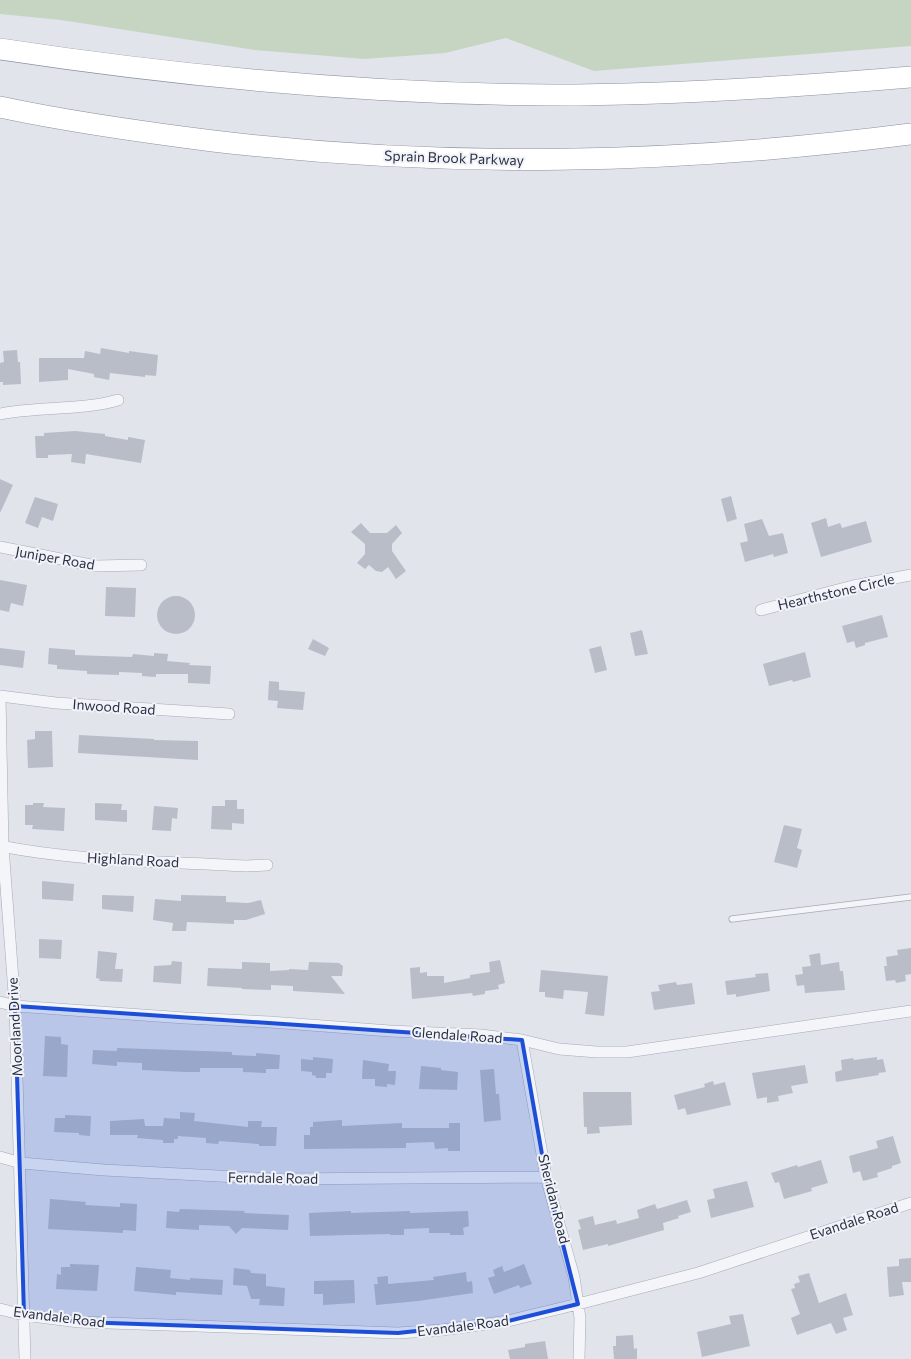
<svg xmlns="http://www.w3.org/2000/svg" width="911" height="1359" font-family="Commissioner,sans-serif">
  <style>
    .green { fill: #c5d5c2 }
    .building { fill: #b8bdc8 }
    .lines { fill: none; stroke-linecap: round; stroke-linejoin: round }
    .service-casing { stroke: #a6aab5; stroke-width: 7 }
    .minor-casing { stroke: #a6aab5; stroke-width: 12 }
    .motorway-casing { stroke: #8890a2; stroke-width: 22 }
    .service { stroke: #f4f5f8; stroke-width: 5.5 }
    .minor { stroke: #f4f5f8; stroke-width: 11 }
    .motorway { stroke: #fff; stroke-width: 21 }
    .marked { fill: #1d4ed8; fill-opacity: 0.2; stroke: #1d4ed8; stroke-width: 4; stroke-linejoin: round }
    .labels { text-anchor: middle; stroke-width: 4; stroke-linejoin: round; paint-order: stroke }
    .street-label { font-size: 14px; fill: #293043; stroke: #f1f3f8 }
  </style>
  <rect width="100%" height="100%" fill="#e1e4eb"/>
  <!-- green -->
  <path class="green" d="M0,0H911V46L594,71L506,38L445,53L364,59L255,50L61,20L0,14Z"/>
  <!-- building -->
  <path class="building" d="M101,348L129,353V351L158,355L156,376L145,375V377L110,373L109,380L94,377V374L68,369V380L39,382V358H84L85,351L100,354Z
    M17,350L18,362H20L21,384L3,385V382H0V363L4,362L3,351Z
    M75,431L105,434V436L128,440V437L145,440L141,463L86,454L85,464L71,462L72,454L48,455V458H36L35,436H44V433Z
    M0,479L13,485L0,513Z
    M731,496L737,519L727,522L721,499Z
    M35,497L58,504L53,521L42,517L38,528L25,523Z
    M826,518L828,527L840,523L842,528L866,521L872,542L821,557L811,523Z
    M762,519L769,536L783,533L788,553L774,557L773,554L745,562L740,543L748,541L744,524Z
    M361,523L370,533H387L396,525L402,533L392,544V551L406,571L396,579L388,567L382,572L376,571L369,565L365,569L357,563L365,554V544L351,532Z
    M0,580L27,585L23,606L11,603L9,612L0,610Z
    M106,587L136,588L135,617L105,616Z
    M157 615a19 19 0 1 1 38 0a19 19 0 1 1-38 0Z
    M882,615L888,637L865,643V645L856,648L854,641L847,643L842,626Z
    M642,630L648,654L635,656L630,633Z
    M313,639L329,648L325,656L308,649Z
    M601,646L607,670L595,673L589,649Z
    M0,648L25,651L23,668L0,665Z
    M49,648L75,650V655L132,657L133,654L154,656V653L168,654L167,661L190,663L189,665L211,666L210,684L188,683V674H156V677L142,676V673L119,672V675L87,674V671L57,669V665L48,664Z
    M805,652L811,677L793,682L792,680L769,686L763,664Z
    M269,681L279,682V690L305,692L303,710L277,708L278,701L268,700Z
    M35,731H52L53,767L28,768L27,740L35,739Z
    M79,735L154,739V740L198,741V760L78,753Z
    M225,800H237V809H244V824L232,823V830L211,829L212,806H225Z
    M33,803H44L43,807L65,808L64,831L32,829L33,825H25V805H33Z
    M95,803L122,804L121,810H127V822L95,820Z
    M154,806L178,808L177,819L172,818L171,831L152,830Z
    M784,825L802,829L797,848L802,850L797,868L774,862Z
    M42,881L74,884L73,901L42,899Z
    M102,895L134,896L133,912L102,909Z
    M181,895L226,896V902L248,903L261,900L265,914L246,920H234V924L187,922L186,931H172L173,923L153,920L155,899L181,901Z
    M39,939L62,940L61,959L39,958Z
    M911,948V974L905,975L906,981L896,983L895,980L886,981L884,966H887L886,957L898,955L897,950Z
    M98,951L117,953L115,969H123L122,982L99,981L100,979L96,978Z
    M820,953L821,965L839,962L840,971H843L845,990L805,993L804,985L797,986L795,975L803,974L802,967L811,966L809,955Z
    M500,960L505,983L498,985L499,989L485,991V994L473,996L472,993L412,999L410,968L420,967V973L427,972V976H444V983L470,978V975L490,972L489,962Z
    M172,961L182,962L181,984L153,982L154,966L171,965Z
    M242,962L270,963V971L289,970V969L308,970L309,962L339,963L343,966L342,976H331L345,994L293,991V986L271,985V990L242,989V988L207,986L208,968L242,969Z
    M541,970L608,976L604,1016L585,1014L588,992L564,990L563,999L545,997V992H539Z
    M768,973L770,991L736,997V994L727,995L725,981L756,977L755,974Z
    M676,982L677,985L692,983L695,1004L654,1010L651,992L660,991L658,985Z
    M45,1036L61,1037V1044L68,1045L67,1077L43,1076Z
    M117,1048L232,1052V1055L256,1056V1053L280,1055L279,1069H266V1073L243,1072V1068H200V1072H185L142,1070V1063L117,1062V1066L92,1064L93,1050L117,1051Z
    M313,1057L333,1059L332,1073H326V1078H316V1076L312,1075V1072L301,1071V1059L313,1060Z
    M877,1057V1060L883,1059L886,1072L878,1073L879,1075L836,1082L835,1072L842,1070L841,1060L853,1058L854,1060Z
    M363,1060L389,1064L388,1071H396L395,1085L387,1084V1087L375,1086V1079H362Z
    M805,1065L808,1083L791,1086L793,1093L778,1096L779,1101L767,1103V1097L757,1099L752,1073Z
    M421,1066L441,1068V1070L458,1072L457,1090L419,1089Z
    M494,1069L496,1094H499L501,1120L484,1122L480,1070Z
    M713,1081L714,1085L725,1082L731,1105L687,1115L685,1108L678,1110L674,1095L705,1087L704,1084Z
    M583,1092H631L632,1125L599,1127L600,1133L587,1134V1127H584Z
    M180,1112L195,1113L194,1121L248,1127V1121H262L261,1127H277L276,1146H259V1144L219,1141L218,1144L206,1143V1138L178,1136V1139H174V1143H163V1140L137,1138L138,1135H110V1121L144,1119L145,1126H163L164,1118L180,1119Z
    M65,1115L91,1116L90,1136L79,1135V1133L54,1132L55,1118H65Z
    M342,1120V1126L402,1123V1128H449V1123H460V1151H448V1148L435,1149L434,1142L406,1143V1148L304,1149V1135H310V1127H313V1122Z
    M893,1136L901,1163L892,1166V1168L877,1173L878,1177L863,1181L860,1171L853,1173L849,1156L878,1148L876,1141Z
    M821,1160L828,1183L811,1188L812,1191L784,1199L779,1182L775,1183L771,1173L797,1165L798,1167Z
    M747,1181L754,1207L711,1218L707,1200L715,1198L713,1189Z
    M50,1199L86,1202L85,1205L120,1207V1203L137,1204L136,1231L123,1230V1233L48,1229Z
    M687,1200L691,1212L678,1216L679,1218L663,1223L664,1230L608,1246V1244L583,1250L578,1230L581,1229L578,1220L593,1216L595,1225L616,1220L617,1224L639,1218L637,1210L655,1204L657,1209Z
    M180,1209L245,1211L244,1213L289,1215L288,1230L242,1228L236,1234L229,1226L199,1225V1230L166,1228L167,1211L179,1212Z
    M351,1211V1213L410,1211V1213L468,1211L469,1226L463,1228L464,1235H450V1233H429V1228L404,1229V1235H390V1234L310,1236L309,1213Z
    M911,1258V1282H902L904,1295L889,1297L887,1267L899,1266V1259Z
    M70,1264L99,1265L97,1291L56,1289L57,1274L61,1275V1267H70Z
    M524,1264L532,1284L520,1288L519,1285L494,1294L488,1278L495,1276L493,1270L502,1266L504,1272Z
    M136,1267L171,1270L170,1278L190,1280V1278L223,1280L222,1295L176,1292V1295L134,1291Z
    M234,1268L250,1270L251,1273L266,1274V1286L285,1288L284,1306L259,1305L260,1299H251L247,1286L233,1285Z
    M466,1272L467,1282L472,1281L473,1293L418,1301L376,1305L374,1284H378L377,1277L388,1276V1284L434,1280L433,1277Z
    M809,1273L819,1303L846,1293L853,1315L843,1318L847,1330L836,1334L831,1323L797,1335L791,1318L800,1314L791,1289L795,1288L794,1284L800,1282L798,1276Z
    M354,1280L355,1303L323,1305V1294H314V1281Z
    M743,1314L750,1346L702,1357L697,1332L731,1324L729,1316Z
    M633,1335L634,1349L637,1348V1359H614L613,1346H616V1336Z
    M545,1341L548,1359H510L508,1350L525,1347V1344Z"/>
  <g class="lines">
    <!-- service casing -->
    <g class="service-casing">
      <path id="service" d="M732,919L911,897"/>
    </g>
    <!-- minor casing -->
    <g class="minor-casing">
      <path id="minor" d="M0,414C39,406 80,411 118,400
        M0,547L96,566L141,565
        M761,610L853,586L911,575
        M0,696L3,847L15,1006L25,1359
        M0,696L56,703L229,714
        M0,846C80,862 164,861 246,866L267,865
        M0,1002L15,1006L185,1018L270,1022L390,1031L481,1035L522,1040L559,1049L597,1052H627L911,1011
        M522,1040L546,1177L574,1277L580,1318L579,1359
        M0,1157L21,1163L104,1170L273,1179L546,1177
        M0,1309L24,1315L79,1322L398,1333L442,1330L508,1321L578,1304L698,1273L911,1203"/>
    </g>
    <!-- motorway casing -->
    <g class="motorway-casing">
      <path id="motorway" d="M0,49C184,77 368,94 553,95C673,95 792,87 911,77
        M0,107C70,122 142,132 213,141C449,169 676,164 911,134"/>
    </g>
    <!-- service -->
    <use href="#service" class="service"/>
    <!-- minor -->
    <use href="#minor" class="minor"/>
    <!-- motorway -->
    <use href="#motorway" class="motorway"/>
  </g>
  <!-- marked area -->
  <path class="marked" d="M15,1006L522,1040L546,1177L578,1304L508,1321L398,1333L79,1322L24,1315Z"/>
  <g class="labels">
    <!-- street labels -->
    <g class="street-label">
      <text transform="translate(454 158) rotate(2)" y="5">Sprain Brook Parkway</text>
      <text transform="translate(55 558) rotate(10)" y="5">Juniper Road</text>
      <text transform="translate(836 592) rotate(-13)" y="5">Hearthstone Circle</text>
      <text transform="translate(114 707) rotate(4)" y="5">Inwood Road</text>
      <text transform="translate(133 860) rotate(3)" y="5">Highland Road</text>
      <text transform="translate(15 1027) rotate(-93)" y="5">Moorland Drive</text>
      <text transform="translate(457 1035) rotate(4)" y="5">Glendale Road</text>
      <text transform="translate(273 1178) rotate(1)" y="5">Ferndale Road</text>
      <text transform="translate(554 1199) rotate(76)" y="5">Sheridan Road</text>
      <text transform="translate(854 1221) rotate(-18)" y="5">Evandale Road</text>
      <text transform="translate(59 1317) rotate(7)" y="5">Evandale Road</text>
      <text transform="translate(463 1326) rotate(-7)" y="5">Evandale Road</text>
    </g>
  </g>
</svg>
